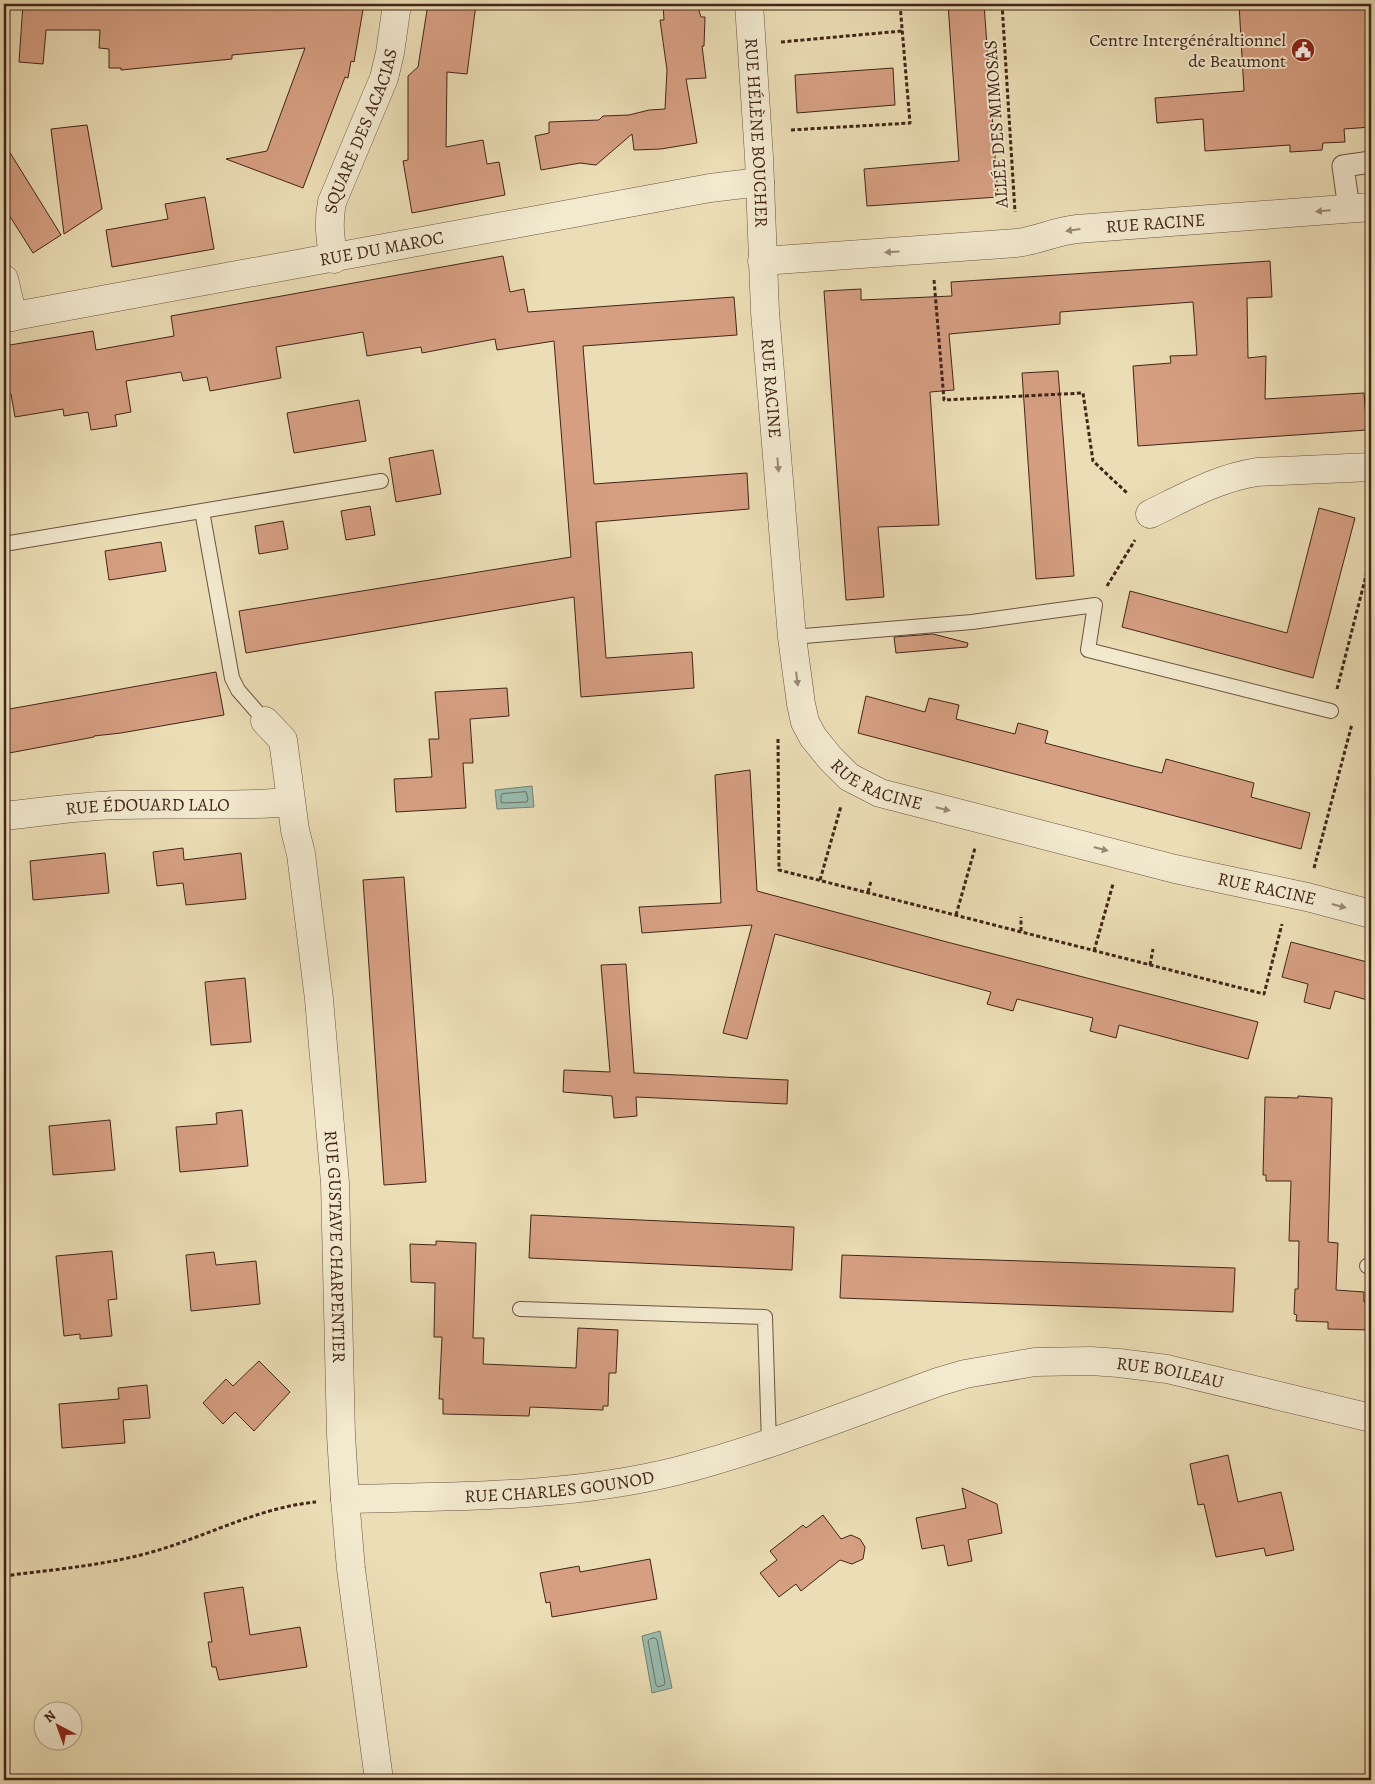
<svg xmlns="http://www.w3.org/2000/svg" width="1375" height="1784" font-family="Alegreya,serif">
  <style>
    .water { fill: #98bcae; stroke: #768072 }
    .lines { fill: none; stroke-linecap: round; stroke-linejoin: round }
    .shore { stroke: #6d7064; stroke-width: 1 }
    .building { fill: #d69f82; stroke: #422519 }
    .service-casing { stroke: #6c5340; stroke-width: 16 }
    .pedestrian-casing { stroke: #6c5340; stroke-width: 23 }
    .minor-casing { stroke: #6c5340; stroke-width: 29 }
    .path { stroke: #422519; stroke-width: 3; stroke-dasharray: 4 2.5; stroke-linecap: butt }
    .service { stroke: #f2e9cf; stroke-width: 14 }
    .pedestrian { stroke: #f2e9cf; stroke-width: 21 }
    .minor { stroke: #f2e9cf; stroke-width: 28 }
    .oneway { fill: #9a8774 }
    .labels { text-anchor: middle; stroke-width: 4; stroke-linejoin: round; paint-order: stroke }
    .poi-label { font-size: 18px; fill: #422519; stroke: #f2e9cf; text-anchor: end }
    .street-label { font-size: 18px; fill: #422519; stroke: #f2e9cf }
  </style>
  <rect width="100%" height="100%" fill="#ebddb5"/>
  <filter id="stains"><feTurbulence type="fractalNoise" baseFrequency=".004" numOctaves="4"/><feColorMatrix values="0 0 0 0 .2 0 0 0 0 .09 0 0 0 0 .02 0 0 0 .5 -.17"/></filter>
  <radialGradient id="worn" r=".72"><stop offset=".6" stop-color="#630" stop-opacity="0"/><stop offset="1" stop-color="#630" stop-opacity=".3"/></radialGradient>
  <!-- water -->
  <path class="water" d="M532,786L534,807L497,809L495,790Z
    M660,1631L672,1688L652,1693L642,1636Z"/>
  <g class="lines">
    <!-- shore -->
    <path class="shore" d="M526,792L528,799L527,802L503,803L501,802V796L502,794Z
      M655,1638L657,1640L665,1683L664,1685L658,1687L656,1685L648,1641L650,1639Z"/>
  </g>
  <!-- building -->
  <path class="building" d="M23,4H298L324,8L325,4H364L354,62L351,61L348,78L345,77L303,188L226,159L267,151L305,48L232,55V59L121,70V68H109V49L99,48L100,30H46L43,64L19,62Z
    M428,4H476L467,74L447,72L446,147L483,140L487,164L499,162L505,195L412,213L403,161L408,160V76L418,67Z
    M663,4H697L701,17H705L704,46H702L706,78L686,79L697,143L661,149L634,150L632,134L596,165L580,163L541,170L535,136L549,133V122L599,120L603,116L629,115L649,110L665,109L667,70L660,20H664Z
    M948,4H984L998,197L867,206L864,169L959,161Z
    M1239,4H1371V127L1344,129L1345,142L1323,143L1322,150L1290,152V145L1205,151L1203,119L1157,123L1155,98L1244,91Z
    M893,68L895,105L797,113L795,75Z
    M87,125L102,209L64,234L51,129Z
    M4,143L61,235L33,253L4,207Z
    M205,197L214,249L112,267L106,230L168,219L165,204Z
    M503,256L510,292L524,289L528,312L734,297L737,335L583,346L594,484L747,473L749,509L596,522L606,658L692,652L694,688L581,697L574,597L246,653L239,611L571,557L554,341L497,350L495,339L422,353L421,347L367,356L363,332L276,347L281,378L210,391L207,377L183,381L181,372L126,381L131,412L115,415L117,426L91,430L88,412L64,416L63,409L15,417L11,394L4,395V346L93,331L96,350L174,336L171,316Z
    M1270,261L1272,297L1247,298L1248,358L1266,356L1265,399L1364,393L1367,430L1138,446L1133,366L1171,363L1170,356L1197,355L1193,302L1060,312V324L949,334L954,390L930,392L939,525L878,527L884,597L846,600L824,291L861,289V300L952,296L951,282Z
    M1058,371L1074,576L1036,579L1022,373Z
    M359,400L366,441L294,453L287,413Z
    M433,450L441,494L396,502L389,458Z
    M370,506L375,535L346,540L341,511Z
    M1319,508L1355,518L1313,678L1122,627L1130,591L1287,633Z
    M283,521L288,549L259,554L255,526Z
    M161,542L166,571L109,580L105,551Z
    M933,634L968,643L967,647L896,653L894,637Z
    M216,672L224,715L121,733L94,736V737L4,754V710Z
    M507,688L509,716L470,719L473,763H463L466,808L396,812L394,779L432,777L429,739H439L435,692Z
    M866,696L925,712L929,698L959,705L956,719L1015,734L1018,723L1048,731L1045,743L1133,766L1162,773L1166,759L1254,783L1251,797L1310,813L1301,849L858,733Z
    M750,770L757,891L947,942L1258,1022L1248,1059L1119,1025L1116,1038L1090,1031L1093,1018L1017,999L1013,1011L987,1004L991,992L775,934L747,1039L723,1033L752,925L642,933L639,907L721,903L715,775Z
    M183,848L184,860L241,853L246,899L186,905L183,883L157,886L153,852Z
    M105,853L109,893L33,900L30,861Z
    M404,877L426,1182L384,1185L363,880Z
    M1291,942L1371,963V1001L1335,991L1330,1009L1304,1002L1308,984L1282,977Z
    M626,964L634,1073L788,1080L787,1104L636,1097L637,1116L614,1118L612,1096L563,1092L564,1070L610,1072L601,965Z
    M245,978L251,1042L211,1045L205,982Z
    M1298,1096L1332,1098L1328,1242L1338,1243L1336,1290L1364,1292V1302H1371V1330L1328,1329V1322L1296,1321L1297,1315L1294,1314L1295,1289H1298L1299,1241H1289L1291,1181H1266V1175H1263L1265,1097L1298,1098Z
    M242,1110L248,1166L180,1172L176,1127L217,1124L216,1113Z
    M110,1120L115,1170L53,1175L49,1126Z
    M531,1215L794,1227L792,1270L529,1258Z
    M436,1241L476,1243L473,1338H484L483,1364L576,1368L578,1328L618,1330L616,1373H609L608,1406H603V1410L530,1407L529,1416L443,1414V1399H439L442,1337H434L435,1283L411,1282L410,1244L436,1245Z
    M112,1251L117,1299L108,1300L112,1336L80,1339V1334L64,1336L56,1256Z
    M214,1252L216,1265L256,1261L260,1304L191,1311L186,1255Z
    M842,1255L1235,1268L1233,1312L840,1298Z
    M259,1361L290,1392L254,1431L235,1412L223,1424L203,1403L226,1379L233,1386Z
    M147,1385L150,1418L123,1420L125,1443L62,1448L59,1404L119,1399L118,1388Z
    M1228,1455L1238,1502L1281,1492L1294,1550L1266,1556L1264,1548L1216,1557L1204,1504L1198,1505L1190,1464Z
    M962,1488L997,1504L1002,1533L968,1540L972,1561L948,1566L944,1545L922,1549L916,1518L966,1508Z
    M823,1515L841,1539L851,1535L860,1539L865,1547L863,1559L852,1564L840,1560L801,1591L796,1584L779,1597L760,1573L777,1560L770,1551L803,1525L806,1528Z
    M650,1559L657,1599L552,1617L550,1602L546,1603L540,1573L579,1566L580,1572Z
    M243,1587L250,1635L300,1627L307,1667L219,1680L216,1667H212L208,1642H212L204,1593Z"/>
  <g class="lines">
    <!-- service casing -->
    <g class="service-casing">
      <path id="service" d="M202,511L232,678L238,690L265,721
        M4,544L381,481
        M792,637L972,622L1095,605L1088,650L1331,711
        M1367,1266H1371
        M520,1309L765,1317L769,1444"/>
    </g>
    <!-- pedestrian casing -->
    <g class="pedestrian-casing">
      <path id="pedestrian" d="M1349,209L1343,166L1371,162"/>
    </g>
    <!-- minor casing -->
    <g class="minor-casing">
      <g id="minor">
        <path id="s1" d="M749,4L759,157L765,312L792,637L801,704L805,722L813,737L830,758L849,777L880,793L1175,869L1307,897L1371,914"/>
        <path id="s2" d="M334,259C330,239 328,222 332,202L384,78L390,53L397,4"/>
        <path id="s3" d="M762,261L1017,243C1038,240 1057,231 1077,229L1371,207"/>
        <path d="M4,279L13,317"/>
        <path id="s4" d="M4,318L710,188L760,182"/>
        <path d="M1150,514C1185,497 1218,478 1257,472L1371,467"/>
        <path id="s5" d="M265,721L283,740L295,830L301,854L319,999L335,1183L341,1435L345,1499L351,1569L379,1780"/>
        <path id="s6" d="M4,816C42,812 80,806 118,805C176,803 233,807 291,802"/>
        <path id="s7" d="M345,1499C456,1496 568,1498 677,1471C766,1448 852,1413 938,1382L965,1374L1035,1362L1091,1361L1119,1363L1167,1369L1371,1418"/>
      </g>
    </g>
    <!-- path -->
    <path class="path" d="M1002,4L1015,212
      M781,42L902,31
      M791,130L910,123L900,4
      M934,280L944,400L1083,393L1093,461L1127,493
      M1107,586L1135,540
      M1337,689L1371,556
      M778,739L779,870L1264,994L1282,924
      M1314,868L1352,724
      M820,880L841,806
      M868,892L871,881
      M956,915L975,848
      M1021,931V917
      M1094,951L1113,884
      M1150,965L1153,949
      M4,1576C57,1569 111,1565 162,1549C213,1533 262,1507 316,1502"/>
    <!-- service -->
    <use href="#service" class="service"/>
    <!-- pedestrian -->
    <use href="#pedestrian" class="pedestrian"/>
    <!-- minor -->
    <use href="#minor" class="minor"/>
  </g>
  <!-- one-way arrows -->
  <defs><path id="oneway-solid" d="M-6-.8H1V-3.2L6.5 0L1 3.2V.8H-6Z" transform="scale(1.25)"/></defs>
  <g class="oneway">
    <use href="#oneway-solid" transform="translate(1323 211) rotate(175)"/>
    <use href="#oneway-solid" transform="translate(1073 230) rotate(172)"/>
    <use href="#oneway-solid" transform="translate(892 252) rotate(176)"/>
    <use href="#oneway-solid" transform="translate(778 465) rotate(85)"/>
    <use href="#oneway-solid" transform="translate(797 679) rotate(83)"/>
    <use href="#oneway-solid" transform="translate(943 809) rotate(13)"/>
    <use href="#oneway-solid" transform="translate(1101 849) rotate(15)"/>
    <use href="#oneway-solid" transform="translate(1339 906) rotate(15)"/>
  </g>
  <!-- icons -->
  <defs>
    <g id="civic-disc" transform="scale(1.25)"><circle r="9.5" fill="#8f2418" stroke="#f2e9cf"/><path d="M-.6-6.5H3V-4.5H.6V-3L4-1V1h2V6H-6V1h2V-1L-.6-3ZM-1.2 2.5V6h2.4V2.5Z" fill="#fff"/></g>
  </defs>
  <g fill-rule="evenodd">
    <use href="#civic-disc" x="1303" y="50"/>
  </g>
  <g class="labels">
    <!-- poi labels -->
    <g class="poi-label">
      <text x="1286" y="46">Centre Intergénéraltionnel<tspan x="1286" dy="21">de Beaumont</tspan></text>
    </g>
    <!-- street labels -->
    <g class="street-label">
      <text transform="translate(996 124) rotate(-94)" y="6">ALLÉE DES MIMOSAS</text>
      <text dy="6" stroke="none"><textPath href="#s2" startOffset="134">SQUARE DES ACACIAS</textPath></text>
      <text dy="6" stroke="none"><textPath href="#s1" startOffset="129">RUE HÉLÈNE BOUCHER</textPath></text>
      <text dy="6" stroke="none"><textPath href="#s3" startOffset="396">RUE RACINE</textPath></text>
      <text dy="6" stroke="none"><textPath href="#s4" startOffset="384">RUE DU MAROC</textPath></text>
      <text dy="6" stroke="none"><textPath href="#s1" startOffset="385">RUE RACINE</textPath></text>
      <text dy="6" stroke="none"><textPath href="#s1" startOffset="820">RUE RACINE</textPath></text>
      <text dy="6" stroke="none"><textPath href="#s6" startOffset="144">RUE ÉDOUARD LALO</textPath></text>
      <text dy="6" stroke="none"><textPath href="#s1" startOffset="1225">RUE RACINE</textPath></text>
      <text dy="6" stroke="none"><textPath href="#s5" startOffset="536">RUE GUSTAVE CHARPENTIER</textPath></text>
      <text dy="6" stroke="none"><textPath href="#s7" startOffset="845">RUE BOILEAU</textPath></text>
      <text dy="6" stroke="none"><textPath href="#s7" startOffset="215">RUE CHARLES GOUNOD</textPath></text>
    </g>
  </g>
  <!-- margin -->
  <rect width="1375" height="1784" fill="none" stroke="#ebddb5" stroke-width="20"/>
  <rect x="5" y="5" width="1365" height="1774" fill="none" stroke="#422519" stroke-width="2.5"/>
  <rect x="10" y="10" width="1355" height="1764" fill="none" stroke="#422519"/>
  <!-- north arrow -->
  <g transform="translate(58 1726) rotate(319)"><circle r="24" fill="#f2e9cf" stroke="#ac9b86"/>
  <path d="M0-4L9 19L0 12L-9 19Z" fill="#8f2418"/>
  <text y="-8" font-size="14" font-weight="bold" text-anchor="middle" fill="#422519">N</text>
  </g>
  <rect width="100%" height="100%" filter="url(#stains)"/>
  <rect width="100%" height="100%" fill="url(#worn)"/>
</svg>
